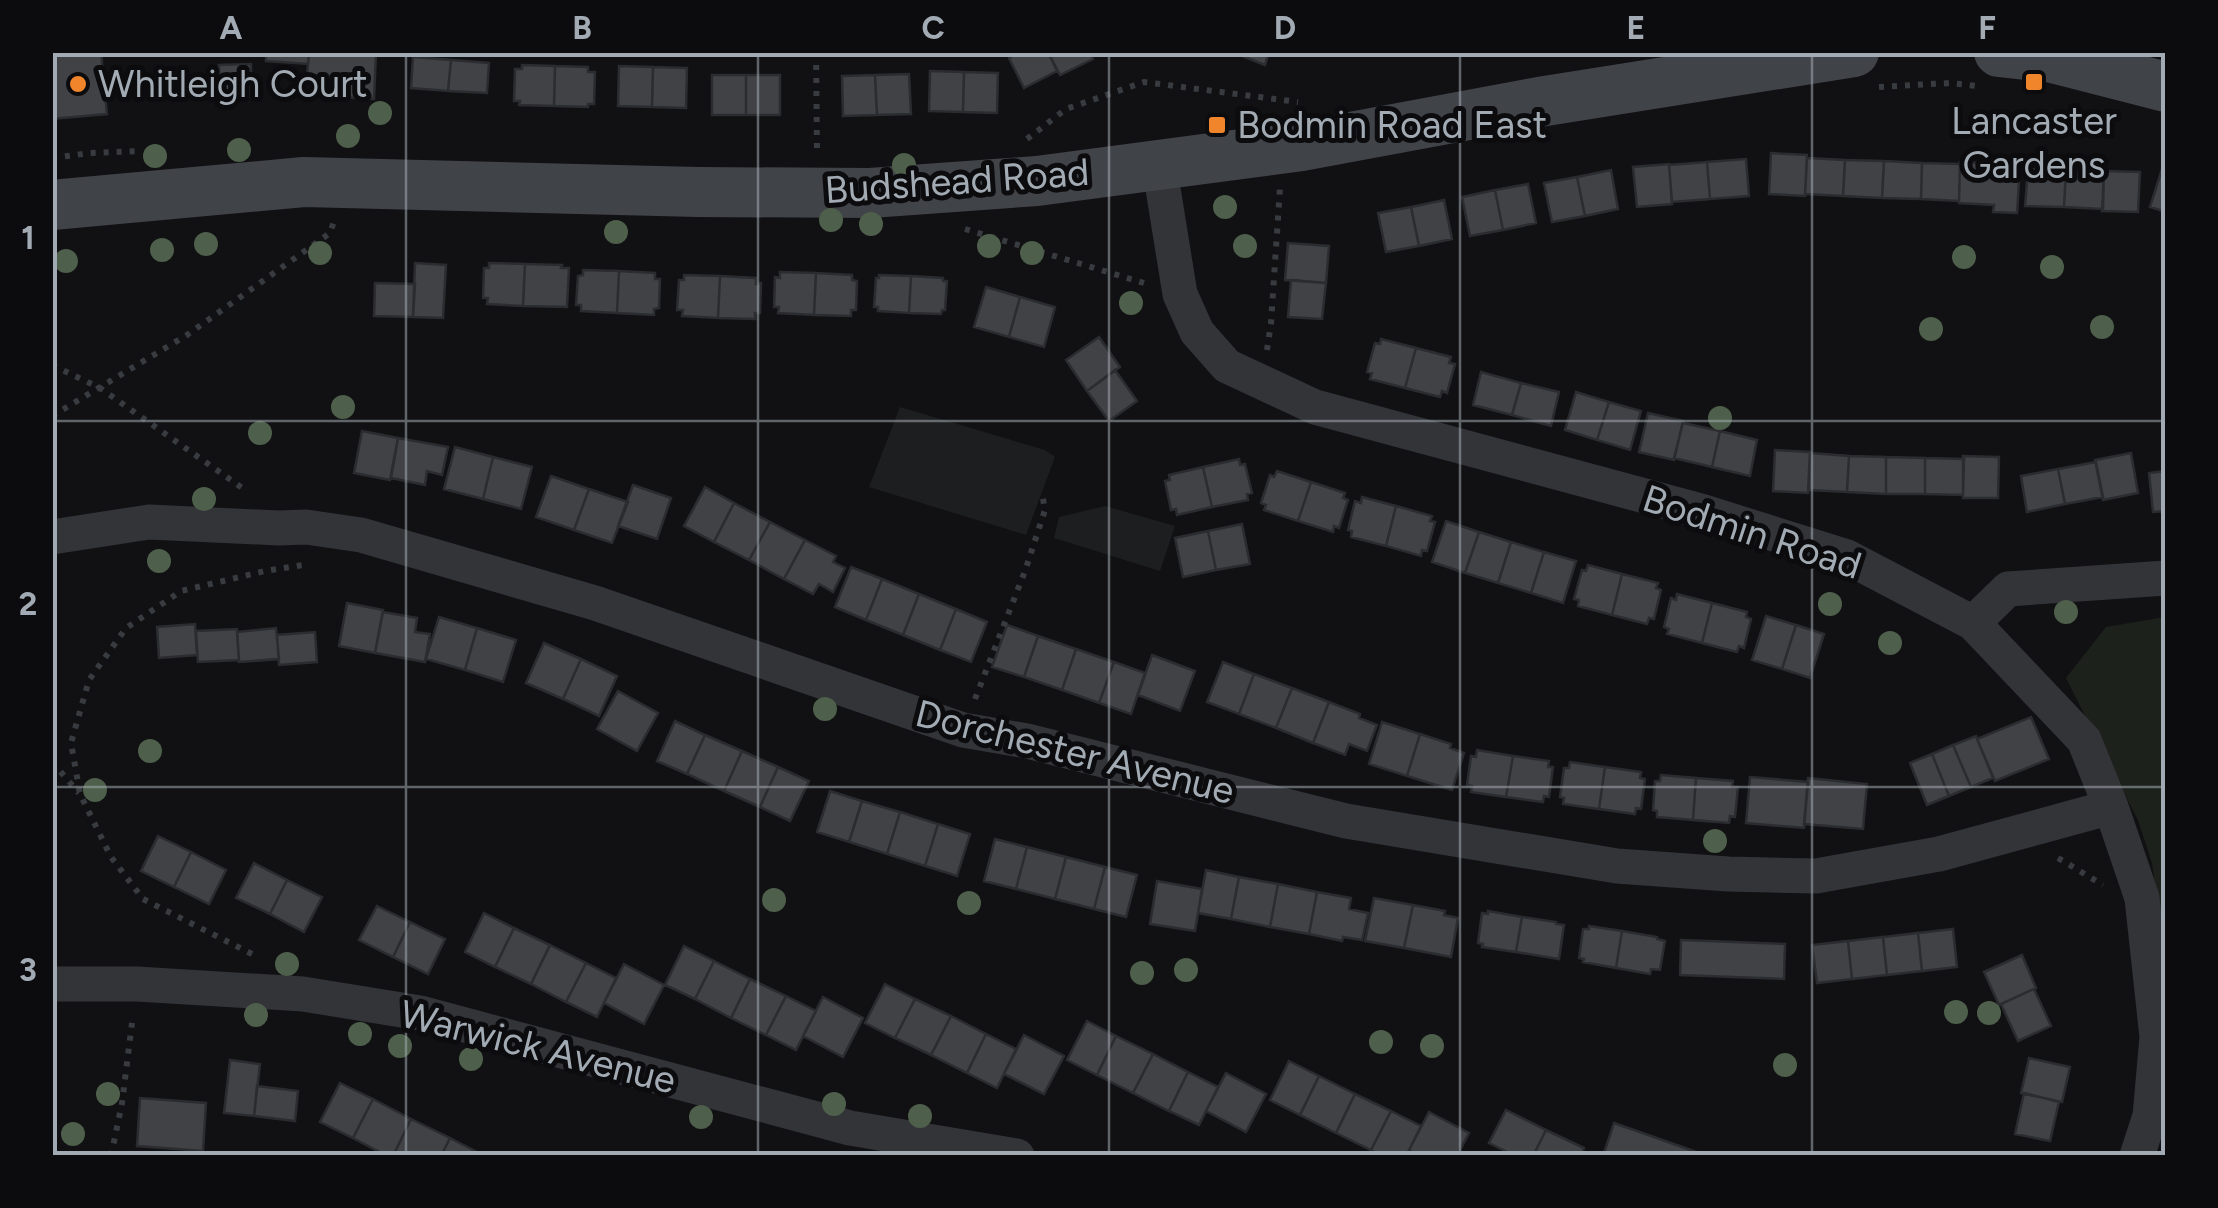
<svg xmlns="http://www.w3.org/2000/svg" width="2218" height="1208" font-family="Figtree,sans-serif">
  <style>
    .built { fill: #1d1e20 }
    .green { fill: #1c221b }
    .building { fill: #404246; stroke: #2b2c2f; stroke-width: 2.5 }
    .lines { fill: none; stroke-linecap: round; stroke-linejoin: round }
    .path { stroke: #383b3f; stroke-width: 6; stroke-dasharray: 5 8; stroke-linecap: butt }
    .street { stroke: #323438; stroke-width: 35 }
    .secondary { stroke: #404348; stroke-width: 50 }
    .tree { fill: #4e5f4b }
    .grid { fill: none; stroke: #a2abb3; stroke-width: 2.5; stroke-opacity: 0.55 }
    .poi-dot { fill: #f0852b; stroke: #0c0c0e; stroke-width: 4 }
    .labels { text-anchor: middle; stroke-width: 10; stroke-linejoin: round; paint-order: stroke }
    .poi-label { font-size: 38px; fill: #a2abb3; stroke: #0c0c0e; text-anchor: start }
    .street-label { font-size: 38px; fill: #a2abb3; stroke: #0c0c0e }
    .neatline { fill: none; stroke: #a2abb3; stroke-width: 4 }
    .grid-label { font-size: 32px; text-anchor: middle; font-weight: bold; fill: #a2abb3 }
  </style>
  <rect width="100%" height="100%" fill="#111113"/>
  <!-- built -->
  <path class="built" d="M900,407L1045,450L1055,457L1026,535L869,487Z
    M1105,506L1175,526L1160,571L1054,538L1059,517Z"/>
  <!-- green -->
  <path class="green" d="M2165,617V952L2152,863L2138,820L2066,678L2106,627Z"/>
  <!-- building -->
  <path class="building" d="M101,52L107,114L52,119V54Z
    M266,52H309L308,64L266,61Z
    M309,52H376L374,99L340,97L341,78L307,77Z
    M1019,52H1048L1057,71L1024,88L1009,58Z
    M1048,52H1090L1093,59L1060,75Z
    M1232,52H1269L1265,65Z
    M413,57L451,60L448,91L411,88Z
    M451,60L489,63L487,93L448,91Z
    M251,64V97L220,98L219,65Z
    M522,65L555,66L554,106L519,105L520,101H514L515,69H522Z
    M555,66L588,67V72H595L594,104H588V107L554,106Z
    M619,66L653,67L652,107L618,106Z
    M653,67L687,68L686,108L652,107Z
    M930,71L964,72L963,112L929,111Z
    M964,72L998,73L997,113L963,112Z
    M909,74L911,114L877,115L875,75Z
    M712,75H746V115H712Z
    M746,75H780V115H746Z
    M875,75L877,115L843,116L842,76Z
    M1771,153L1807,155L1805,196L1769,194Z
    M1807,158L1845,160L1843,196L1805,194Z
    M1746,159L1749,196L1710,199L1707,162Z
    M1845,160L1884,161L1882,198L1843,196Z
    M1884,161L1922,163L1921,199L1882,198Z
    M1707,162L1710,199L1672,202L1669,165Z
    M1960,162L2020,165L2017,213L1993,212L1994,205L1959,203Z
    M1922,163L1960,164L1959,201L1921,199Z
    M1669,164L1672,204L1637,207L1633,167Z
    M2028,169L2066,171L2064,207L2025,206Z
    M2162,169L2166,170V212L2150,207Z
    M1611,170L1618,209L1585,216L1577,177Z
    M2066,171L2104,172L2103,209L2064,207Z
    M2104,171L2140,172L2138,212L2102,211Z
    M1577,177L1585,216L1552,222L1544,183Z
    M1528,184L1536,223L1503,230L1495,190Z
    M1495,190L1503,230L1470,236L1462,197Z
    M1444,200L1452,239L1419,246L1411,207Z
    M1411,207L1419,246L1386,252L1378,213Z
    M1288,243L1329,246L1326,283L1285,280Z
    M415,263L446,265L443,318L413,317Z
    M489,263L525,264L523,306L487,304L488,298H483L484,268H489Z
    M525,264L562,265L561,268H569L567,307L523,306Z
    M583,270L619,271L617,313L581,311V305H576L578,276L583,275Z
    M619,271L655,273V279H660L659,308L654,309V315L617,313Z
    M780,272L816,273L814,315L778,313L779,307H774L775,277L780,278Z
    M816,273L852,275V280L857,281L856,310H851V316L814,315Z
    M684,275L720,276L718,318L682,316L683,310H677L679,280H684Z
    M879,275L911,276L909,313L878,311V307H874L876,278H879Z
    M720,276L756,278V284L761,283L760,313H755V319L718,318Z
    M911,276L943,278V281H947L945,310H942L941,314L909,313Z
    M1291,280L1326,283L1322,319L1288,317Z
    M375,283L415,284L413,317L374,316Z
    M986,287L1020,297L1009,337L974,327Z
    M1020,297L1055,307L1044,347L1009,337Z
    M1099,337L1120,367L1087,391L1066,360Z
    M1381,339L1416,348L1405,388L1370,379L1372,373L1367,372L1375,343L1380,344Z
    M1416,348L1451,357L1449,363L1455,364L1447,393L1442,391L1440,397L1405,388Z
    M1115,370L1137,401L1109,421L1087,391Z
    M1481,372L1521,383L1512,415L1473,405Z
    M1521,383L1559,392L1551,426L1512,415Z
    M1576,392L1609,402L1597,440L1565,430Z
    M1609,402L1641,411L1630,450L1597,440Z
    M1648,413L1683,421L1674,460L1639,452Z
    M1683,423L1720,431L1712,467L1674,458Z
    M362,431L398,438L390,480L354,473Z
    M1720,431L1757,440L1750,476L1712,467Z
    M398,438L448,447L442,475L427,471L425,485L391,478Z
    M455,447L493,457L483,499L444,489Z
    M1775,450L1810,452L1808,493L1773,491Z
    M1810,453L1849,456L1847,492L1809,490Z
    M2131,453L2138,493L2103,500L2095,460Z
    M1849,456L1886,457V494L1847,492Z
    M1963,456L1999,457L1998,498H1963Z
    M493,457L532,467L521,509L483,499Z
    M1886,457L1925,458V494H1886Z
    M1925,458L1964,459L1963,495L1925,494Z
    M1239,459L1240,465L1245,464L1252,493L1247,494L1248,500L1212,507L1203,467Z
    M2096,462L2103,497L2065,504L2058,469Z
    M1203,467L1212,507L1177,515L1176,509L1171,510L1165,481L1170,480L1169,475Z
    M2058,469L2065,504L2027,512L2021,476Z
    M1277,471L1311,482L1298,521L1264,510L1266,505L1261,503L1270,475L1274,477Z
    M2166,471V511L2153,512L2149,473Z
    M551,476L589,489L574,530L536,517Z
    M1311,482L1345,493L1343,498L1348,500L1339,528L1334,526L1333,532L1298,521Z
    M633,485L671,498L657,539L618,526Z
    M705,487L734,503L714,542L684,526Z
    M589,489L628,502L612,543L574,530Z
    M1362,497L1396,506L1386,546L1351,537L1352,531L1348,530L1355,501L1361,503Z
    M734,503L770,522L749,560L714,542Z
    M1396,506L1432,516L1430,521L1435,522L1427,551L1422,550L1421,556L1386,546Z
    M1446,521L1479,532L1465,573L1432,562Z
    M770,522L805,540L784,579L749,560Z
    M1242,524L1250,564L1216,570L1208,531Z
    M1208,531L1216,570L1183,577L1175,538Z
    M1479,532L1511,542L1498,583L1465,573Z
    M805,540L836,556L833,562L845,568L833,592L819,584L813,594L784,579Z
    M1511,542L1544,552L1531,593L1498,583Z
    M1544,552L1576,561L1563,603L1531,593Z
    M1588,565L1622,574L1612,615L1578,606L1579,600L1574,599L1582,570L1586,571Z
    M851,567L882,579L866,620L835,607Z
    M1622,574L1658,583L1656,588L1661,590L1654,619L1649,618L1647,624L1612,615Z
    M882,579L919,594L903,635L866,620Z
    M919,594L956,609L940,650L903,635Z
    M1677,594L1712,603L1702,643L1667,634L1669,629L1664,627L1671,598L1676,600Z
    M347,603L383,610L375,653L339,646Z
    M1712,603L1747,612L1746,617L1751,619L1744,648L1739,646L1737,652L1702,643Z
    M956,609L987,622L971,662L940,650Z
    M383,612L417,618L415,632L430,634L425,662L375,653Z
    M1766,616L1796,625L1782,669L1752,660Z
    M439,617L477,628L465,670L426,659Z
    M195,624L197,655L159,658L157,627Z
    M1007,625L1038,636L1024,677L992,667Z
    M1796,625L1824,634L1810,678L1782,669Z
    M276,628L279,659L239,662L237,632Z
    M477,628L516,640L503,682L465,670Z
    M237,629L239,660L198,662L196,631Z
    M315,632L317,662L279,665L277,635Z
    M1038,636L1076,649L1062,690L1024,677Z
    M544,643L581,659L563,699L526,683Z
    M1076,649L1114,662L1099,703L1062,690Z
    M1152,655L1195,671L1180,711L1138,695Z
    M581,659L617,676L599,716L563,699Z
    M1114,662L1145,673L1131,714L1099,703Z
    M1223,662L1254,674L1239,714L1207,702Z
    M1254,674L1292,688L1276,728L1239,714Z
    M1292,688L1329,702L1313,743L1276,728Z
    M618,691L658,713L637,751L597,729Z
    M1329,702L1360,714L1359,718L1377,725L1367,751L1349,744L1345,755L1313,743Z
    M2031,717L2049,759L1995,781L1977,739Z
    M675,721L705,735L687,774L657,761Z
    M1382,722L1420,734L1407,776L1369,764Z
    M1420,734L1451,744L1450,748L1464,753L1452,790L1407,776Z
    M705,735L742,751L724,791L687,774Z
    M1976,736L1993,778L1971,787L1953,745Z
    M1953,745L1971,787L1949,796L1932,754Z
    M1477,750L1513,756L1506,797L1471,792L1472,786L1467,785L1471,756L1476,757Z
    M742,751L778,767L760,807L724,791Z
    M1932,754L1949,796L1927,805L1910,763Z
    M1513,756L1549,761L1548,767H1553L1549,797L1544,796L1543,802L1506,797Z
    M1570,762L1605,767L1599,809L1563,804L1564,798L1560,797L1564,768H1569Z
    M778,767L809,781L790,821L760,807Z
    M1605,767L1641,772L1640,778L1645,779L1641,809L1636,808L1635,814L1599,809Z
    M1661,775L1696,778L1693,820L1657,817V811L1653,810L1655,781H1660Z
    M1750,777L1808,782L1804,828L1746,823Z
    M1696,778L1733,781L1732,787H1738L1735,817L1730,816L1729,823L1693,820Z
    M1808,778L1867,784L1863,829L1804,824Z
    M830,791L862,801L849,842L817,832Z
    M862,801L900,812L887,854L849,842Z
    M900,812L938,824L925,866L887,854Z
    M938,824L970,834L957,876L925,866Z
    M158,836L191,852L174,887L141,871Z
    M995,839L1027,847L1016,889L984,881Z
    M1027,847L1066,857L1055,899L1016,889Z
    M191,852L226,870L209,904L174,887Z
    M1066,857L1105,867L1094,909L1055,899Z
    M254,863L287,880L270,914L236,898Z
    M1105,867L1137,875L1126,917L1094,909Z
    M1206,870L1239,877L1231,919L1198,913Z
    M1239,877L1278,884L1270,927L1231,919Z
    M287,880L322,897L304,932L270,914Z
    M1157,881L1202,889L1195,931L1150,924Z
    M1278,884L1317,892L1309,934L1270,927Z
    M1317,892L1351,898L1349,909L1368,913L1362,940L1343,937L1342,941L1309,934Z
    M1374,898L1413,905L1404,948L1365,941Z
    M1413,905L1445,911L1444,915L1458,918L1451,957L1404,948Z
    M377,906L410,922L393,957L359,940Z
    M1488,911L1522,917L1516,952L1482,947L1483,944L1478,943L1482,913L1488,914Z
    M484,913L514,928L495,967L465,952Z
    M1522,917L1556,922V924L1564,925L1559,959L1516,952Z
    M410,922L445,939L428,974L393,957Z
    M1589,926L1622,931L1616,968L1583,962L1584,959L1579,958L1583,929H1589Z
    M514,928L550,945L531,984L495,967Z
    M1953,929L1957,967L1922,971L1918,933Z
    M1622,931L1657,937V939L1665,941L1660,970L1651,969L1650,974L1616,968Z
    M1918,933L1922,971L1887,975L1883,937Z
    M1883,937L1887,975L1852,979L1848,941Z
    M1681,940L1785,944L1784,979L1680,975Z
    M1848,941L1852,979L1817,983L1812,945Z
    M550,945L586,963L566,1002L531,984Z
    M684,946L714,961L695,999L665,985Z
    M2022,955L2036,988L1999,1005L1984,972Z
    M714,961L750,979L731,1018L695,999Z
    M586,963L616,978L597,1017L566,1002Z
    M624,964L664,985L644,1024L604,1003Z
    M750,979L786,996L766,1035L731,1018Z
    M885,984L915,999L895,1038L865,1023Z
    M2034,989L2051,1026L2018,1041L2001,1004Z
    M786,996L816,1011L796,1050L766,1035Z
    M823,997L863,1018L843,1057L803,1036Z
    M915,999L951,1016L931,1055L895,1038Z
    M951,1016L986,1034L967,1073L931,1055Z
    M1087,1021L1116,1036L1097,1075L1067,1060Z
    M986,1034L1016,1049L997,1088L967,1073Z
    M1024,1035L1064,1056L1044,1094L1004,1074Z
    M1116,1036L1153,1054L1133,1093L1097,1075Z
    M1153,1054L1188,1072L1169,1111L1133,1093Z
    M2029,1058L2070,1067L2062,1102L2021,1093Z
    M230,1060L260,1064L254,1116L224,1113Z
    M1289,1061L1319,1076L1300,1115L1270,1100Z
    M1188,1072L1218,1087L1199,1125L1169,1111Z
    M1226,1073L1266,1094L1246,1132L1206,1111Z
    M1319,1076L1355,1094L1336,1133L1300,1115Z
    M340,1083L373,1099L353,1138L320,1122Z
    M257,1086L298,1091L295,1121L254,1116Z
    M2024,1093L2059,1102L2050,1141L2015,1134Z
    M1355,1094L1391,1111L1371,1150L1336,1133Z
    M140,1098L206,1103L203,1151L137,1146Z
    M373,1099L411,1119L393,1156H387L353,1138Z
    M1506,1110L1546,1130L1533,1156H1515L1489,1143Z
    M1391,1111L1421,1126L1406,1156H1382L1371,1150Z
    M1429,1112L1469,1133L1457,1156H1418L1409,1150Z
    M411,1119L450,1138L441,1156H393Z
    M1614,1123L1708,1156H1603Z
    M1546,1130L1584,1148L1581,1156H1533Z
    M450,1138L475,1151L472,1156H441Z"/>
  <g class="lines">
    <!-- path -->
    <path class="path" d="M816,52L817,151
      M1879,87L1951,83L1976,86
      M1027,139L1066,109L1144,82L1298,102
      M52,158L90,153L141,151
      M965,229L1144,283
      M1267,350L1271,323L1280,188
      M52,365L100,388L248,492
      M52,416L187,335L330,233L334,221
      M975,699L1025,571L1045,510L1042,493
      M52,762L79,793
      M2058,858L2103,885
      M252,954L143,899L111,857L80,794L71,743L89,680L126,628L181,591L265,571L309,564
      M111,1156L122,1103L133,1015"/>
    <!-- street -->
    <path class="street" d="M1159,164L1180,294L1197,332L1227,366L1315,407L1704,512L1847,557L1973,623L2084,740L2111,807L2142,898L2157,1037L2150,1116L2137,1156
      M52,537L149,522L279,528L306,527L361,535L595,603L963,730L1027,741L1346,821L1617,866L1728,874L1816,876L1939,854L2111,807
      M1973,623L2008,589L2166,578
      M52,984H137L303,994L420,1013L850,1128L1017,1156"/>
    <!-- secondary -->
    <path class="secondary" d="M1999,52L2053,58L2166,87
      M52,205L304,182L698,192L870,193L1037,181L1302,146L1539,102L1854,52"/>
  </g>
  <!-- trees -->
  <g class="tree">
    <circle cx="380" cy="113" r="12"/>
    <circle cx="348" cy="136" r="12"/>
    <circle cx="239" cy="150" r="12"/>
    <circle cx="155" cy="156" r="12"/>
    <circle cx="904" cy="165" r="12"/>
    <circle cx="1225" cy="207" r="12"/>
    <circle cx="831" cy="220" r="12"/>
    <circle cx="871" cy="224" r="12"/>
    <circle cx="616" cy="232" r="12"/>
    <circle cx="206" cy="244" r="12"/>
    <circle cx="989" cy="246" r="12"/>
    <circle cx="1245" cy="246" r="12"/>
    <circle cx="162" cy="250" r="12"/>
    <circle cx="320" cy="253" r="12"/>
    <circle cx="1032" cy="253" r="12"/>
    <circle cx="1964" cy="257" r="12"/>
    <circle cx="66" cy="261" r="12"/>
    <circle cx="2052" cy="267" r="12"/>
    <circle cx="1131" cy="303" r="12"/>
    <circle cx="2102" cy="327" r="12"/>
    <circle cx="1931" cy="329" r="12"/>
    <circle cx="343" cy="407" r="12"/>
    <circle cx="1720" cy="418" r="12"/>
    <circle cx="260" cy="433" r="12"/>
    <circle cx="204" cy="499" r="12"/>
    <circle cx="159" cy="561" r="12"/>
    <circle cx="1830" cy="604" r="12"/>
    <circle cx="2066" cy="612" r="12"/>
    <circle cx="1890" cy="643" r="12"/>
    <circle cx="825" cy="709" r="12"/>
    <circle cx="150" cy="751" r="12"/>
    <circle cx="95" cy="790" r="12"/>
    <circle cx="1715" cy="841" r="12"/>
    <circle cx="774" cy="900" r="12"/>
    <circle cx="969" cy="903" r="12"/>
    <circle cx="287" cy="964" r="12"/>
    <circle cx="1186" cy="970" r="12"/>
    <circle cx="1142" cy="973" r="12"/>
    <circle cx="1956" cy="1012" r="12"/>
    <circle cx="1989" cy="1013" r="12"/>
    <circle cx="256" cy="1015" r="12"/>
    <circle cx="360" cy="1034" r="12"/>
    <circle cx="1381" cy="1042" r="12"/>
    <circle cx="400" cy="1046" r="12"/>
    <circle cx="1432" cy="1046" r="12"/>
    <circle cx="471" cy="1059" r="12"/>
    <circle cx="1785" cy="1065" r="12"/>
    <circle cx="108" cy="1094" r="12"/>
    <circle cx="834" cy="1104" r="12"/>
    <circle cx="920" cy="1116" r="12"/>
    <circle cx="701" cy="1117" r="12"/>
    <circle cx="73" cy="1134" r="12"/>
  </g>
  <!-- grid -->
  <path class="grid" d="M406,52V1156M758,52V1156M1109,52V1156M1460,52V1156M1812,52V1156M52,421H2166M52,787H2166"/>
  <!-- markers -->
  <g class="poi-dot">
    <rect x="2024" y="72" width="20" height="20" rx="5"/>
    <circle cx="78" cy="84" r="10"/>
    <rect x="1207" y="115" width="20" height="20" rx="5"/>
  </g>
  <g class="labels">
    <!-- poi labels -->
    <g class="poi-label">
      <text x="98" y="97">Whitleigh Court</text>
      <text x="2034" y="134" text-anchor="middle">Lancaster<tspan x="2034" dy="44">Gardens</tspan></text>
      <text x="1237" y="138">Bodmin Road East</text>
    </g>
    <!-- street labels -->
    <g class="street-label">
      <text transform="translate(957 181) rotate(-4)" y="13">Budshead Road</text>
      <text transform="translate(1752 532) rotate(18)" y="13">Bodmin Road</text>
      <text transform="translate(1075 752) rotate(14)" y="13">Dorchester Avenue</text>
      <text transform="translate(538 1047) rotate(14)" y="13">Warwick Avenue</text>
    </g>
  </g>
  <!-- border -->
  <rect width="2218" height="1208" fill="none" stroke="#0c0c0e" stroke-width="110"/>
  <rect x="55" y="55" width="2108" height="1098" class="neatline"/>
  <g class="grid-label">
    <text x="231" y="39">A</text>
    <text x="582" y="39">B</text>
    <text x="933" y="39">C</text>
    <text x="1285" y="39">D</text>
    <text x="1636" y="39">E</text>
    <text x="1987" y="39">F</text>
    <text x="28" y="249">1</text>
    <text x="28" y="615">2</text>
    <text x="28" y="981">3</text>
  </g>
</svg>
